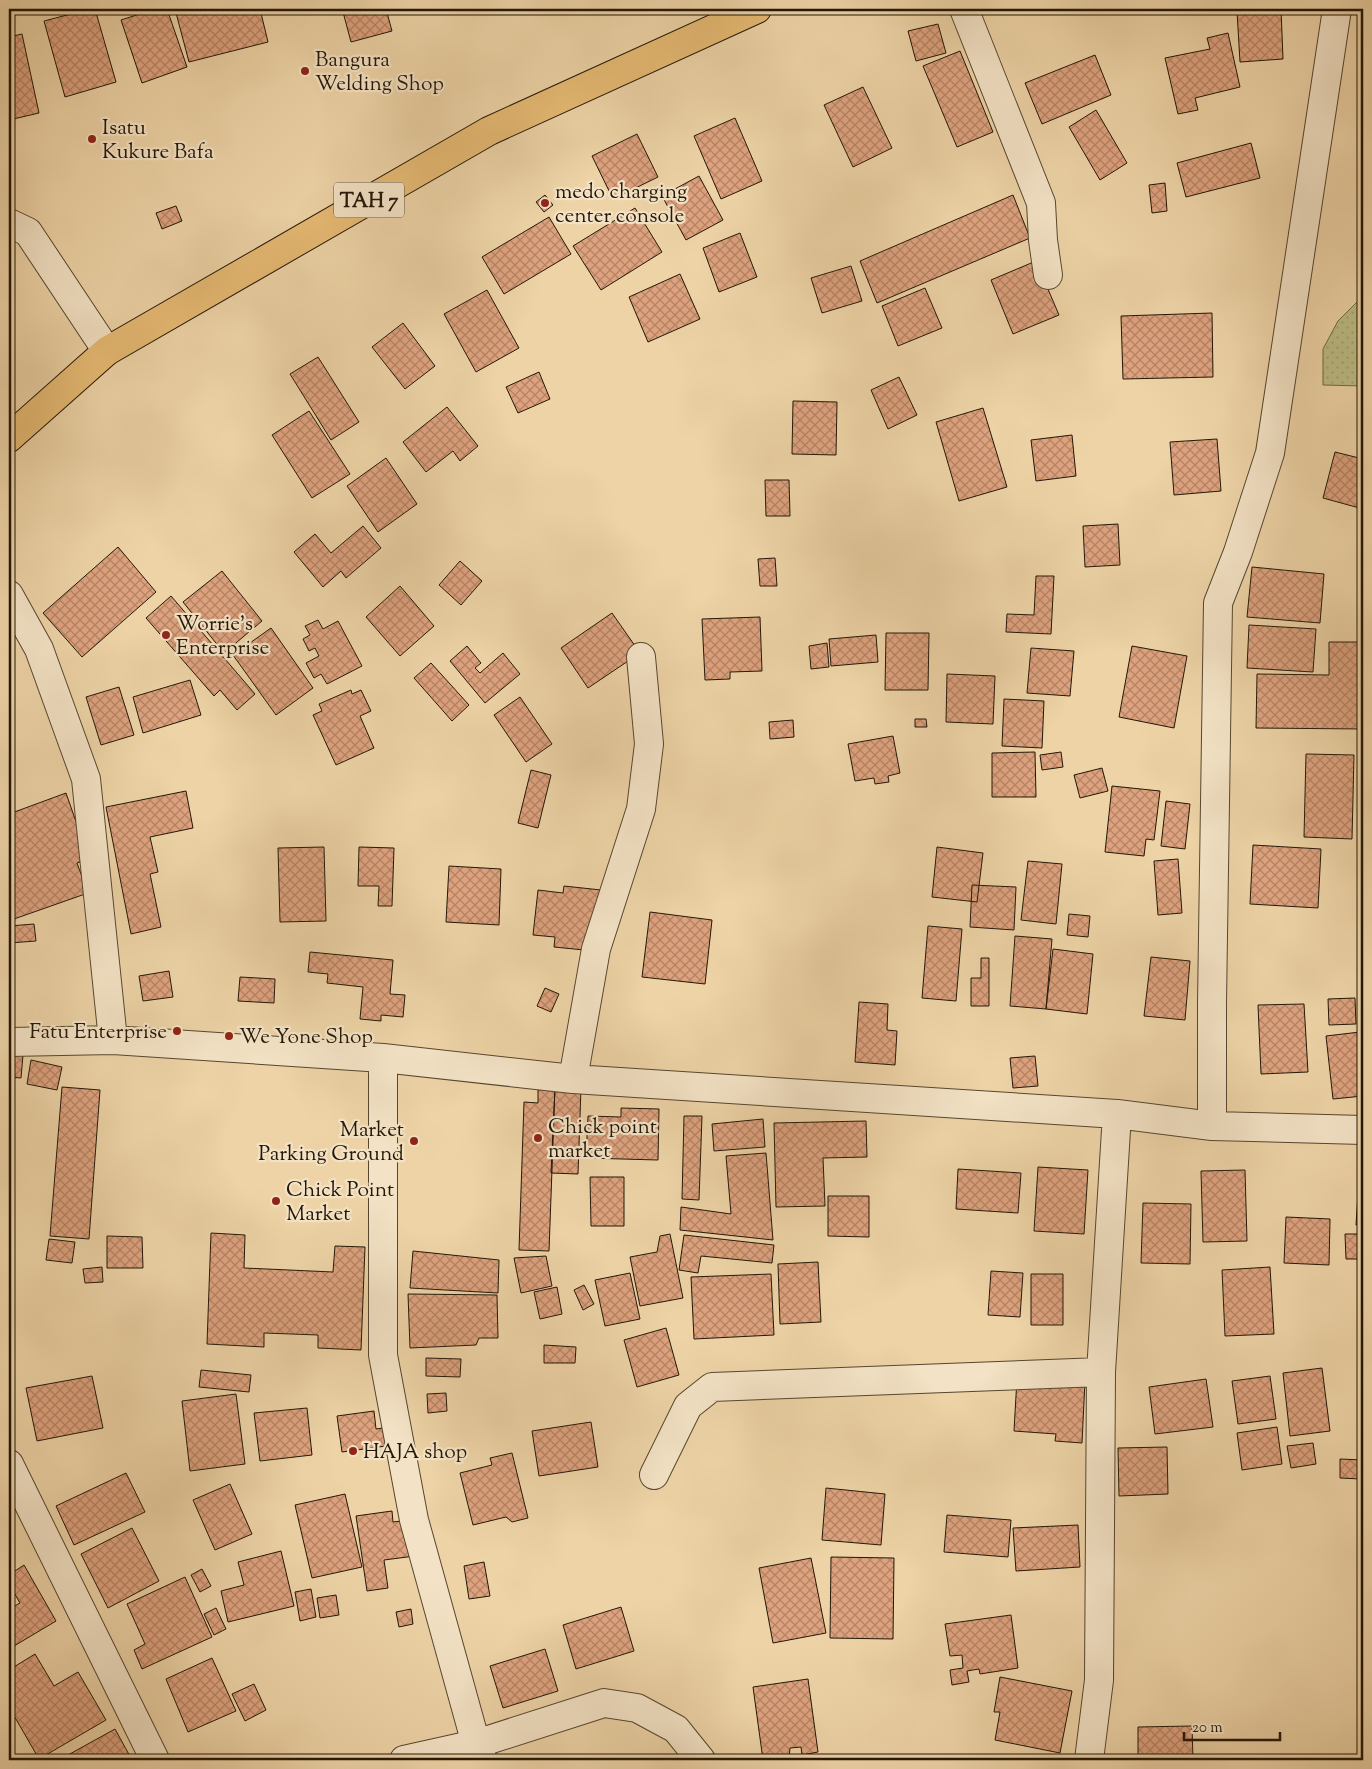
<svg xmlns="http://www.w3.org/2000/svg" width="1372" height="1769" font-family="'Sorts Mill Goudy',serif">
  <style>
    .grass { fill: url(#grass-dots); stroke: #6f6946 }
    .building { fill: url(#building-cross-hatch); stroke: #231707 }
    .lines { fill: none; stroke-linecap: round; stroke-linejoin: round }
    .minor-casing { stroke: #56462f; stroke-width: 30 }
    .highway-casing { stroke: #231707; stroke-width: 30 }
    .minor { stroke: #f3e2c5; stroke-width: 28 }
    .highway { stroke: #e6ba73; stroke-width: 28 }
    .poi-dot { fill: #8f2418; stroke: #f3e2c5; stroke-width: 2 }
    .labels { text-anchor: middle; stroke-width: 4.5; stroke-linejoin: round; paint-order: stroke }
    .shield { fill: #f3e2c5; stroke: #615440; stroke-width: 1 }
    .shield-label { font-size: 20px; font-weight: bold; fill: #231707 }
    .poi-label { font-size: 21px; fill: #231707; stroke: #f3e2c5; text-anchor: start }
  </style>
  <defs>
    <pattern id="grass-dots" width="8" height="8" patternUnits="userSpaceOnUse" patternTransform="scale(1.25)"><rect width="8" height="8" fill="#bbbb84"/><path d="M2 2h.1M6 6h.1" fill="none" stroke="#a0a070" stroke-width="1.8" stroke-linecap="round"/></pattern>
    <pattern id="building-cross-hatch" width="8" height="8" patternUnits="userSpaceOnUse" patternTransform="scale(1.25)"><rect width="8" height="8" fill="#dea27e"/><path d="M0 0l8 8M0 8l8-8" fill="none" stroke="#b48365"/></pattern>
  </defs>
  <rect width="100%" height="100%" fill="#edd3a6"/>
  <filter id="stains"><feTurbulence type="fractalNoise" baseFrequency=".004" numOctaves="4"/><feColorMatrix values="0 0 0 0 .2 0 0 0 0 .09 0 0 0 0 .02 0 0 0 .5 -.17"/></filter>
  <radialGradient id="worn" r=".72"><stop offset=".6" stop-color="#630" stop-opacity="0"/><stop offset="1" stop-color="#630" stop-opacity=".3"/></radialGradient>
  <!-- grass -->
  <path class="grass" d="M1363,296V386L1323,385V349L1338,321Z"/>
  <!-- building -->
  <path class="building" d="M39,9H53L41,13Z
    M90,9H95L116,82L65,97L44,21Z
    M155,9H167L187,67L142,83L121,20Z
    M175,9H260L268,42L189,62Z
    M358,9H386L392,31L351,42L343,12Z
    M1266,9H1281L1283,59L1240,62L1237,11Z
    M1359,9H1363V24L1360,25Z
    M938,24L946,53L916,61L908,31Z
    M1228,33L1240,87L1195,98L1198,110L1178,114L1165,58L1210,49L1207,38Z
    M22,34L39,113L9,120V37Z
    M960,51L993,132L957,147L923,66Z
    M1095,55L1111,95L1042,124L1025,83Z
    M863,87L892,148L853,167L824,105Z
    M1096,110L1127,163L1100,180L1069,127Z
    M735,118L762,181L721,199L694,136Z
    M637,134L658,177L613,199L592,156Z
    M1251,143L1260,178L1186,197L1177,163Z
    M699,176L723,220L686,240L662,196Z
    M1165,183L1167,211L1152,213L1149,185Z
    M545,195L553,205L544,212L536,202Z
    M1013,195L1030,238L877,303L860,261Z
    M176,206L182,221L162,229L156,213Z
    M635,208L662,252L601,290L573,246Z
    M549,217L571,254L504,294L482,257Z
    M740,233L757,277L719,292L703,248Z
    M1036,261L1059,315L1013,334L991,280Z
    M851,266L862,301L822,313L811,278Z
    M680,274L700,319L648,342L629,297Z
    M925,288L942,328L898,346L882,306Z
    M487,290L519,348L476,372L444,314Z
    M1212,313L1213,377L1123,379L1121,316Z
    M403,323L435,366L405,389L372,347Z
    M318,357L359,422L331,440L290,374Z
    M539,372L550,399L518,413L506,387Z
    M899,377L917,415L888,429L871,390Z
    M793,401L837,402L836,455L792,454Z
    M447,407L478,446L460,461L453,451L426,472L403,442Z
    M983,408L1007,487L959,501L936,422Z
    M309,411L350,474L312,498L272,435Z
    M1072,435L1076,476L1036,481L1031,440Z
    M1217,439L1221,491L1174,495L1170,442Z
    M1335,452L1363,459V509L1323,498Z
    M386,458L417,504L378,532L347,486Z
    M765,480H789L790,516H766Z
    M1118,524L1120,565L1085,567L1083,526Z
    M363,526L381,548L346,578L341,571L323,587L294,552L315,534L331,553Z
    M118,547L156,592L82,657L43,613Z
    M775,558L777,586H760L758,559Z
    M460,561L482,581L461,605L439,585Z
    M1252,567L1324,574L1320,623L1247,617Z
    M222,571L262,621L224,653L183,602Z
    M1036,576H1054L1051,634L1006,632L1007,614L1034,615Z
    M400,586L434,626L400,656L366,617Z
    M171,596L255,694L237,710L220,690L214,696L146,618Z
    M612,613L640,653L588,688L561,648Z
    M760,617L762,671L730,672V679L705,680L702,619Z
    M318,620L323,629L338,621L362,666L327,684L321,674L314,678L306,663L319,656L315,648L309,651L303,639L310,635L305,626Z
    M1249,625L1316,629L1313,672L1247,668Z
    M271,628L313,688L276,715L233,655Z
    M886,633H929L928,690H885Z
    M876,635L878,662L831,666L829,639Z
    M1329,642H1363V729L1256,728L1257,674L1329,675Z
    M827,643L829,667L811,669L809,646Z
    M467,646L481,663L475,668L480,673L503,653L520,674L485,703L450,661Z
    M1132,646L1187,656L1174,728L1119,717Z
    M1031,648L1074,651L1070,696L1027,693Z
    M431,663L469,705L452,721L414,678Z
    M947,674L995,676L993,724L946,722Z
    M190,680L201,715L143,733L133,697Z
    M119,687L134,735L101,745L86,697Z
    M351,690L352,694L361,690L371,711L360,716L374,748L336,765L313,715L322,711L319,704Z
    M520,697L552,744L526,762L494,715Z
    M1004,699L1044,701L1042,748L1002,746Z
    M915,719H926L927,727H915Z
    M793,720L794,737L770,739L769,722Z
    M893,736L900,773L888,776L889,782L875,784L874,778L855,781L848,744Z
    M1035,752L1036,797H992V753Z
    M1061,752L1063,767L1042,770L1040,755Z
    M1306,754L1354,755L1352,839L1304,837Z
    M1102,768L1108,791L1080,798L1074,775Z
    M531,770L551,775L538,828L518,823Z
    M1112,786L1160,791L1154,840L1146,839L1144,856L1105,852Z
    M186,791L193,828L150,837L158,872L150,874L161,927L131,934L106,807Z
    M66,793L89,859L77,863L88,893L14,919L9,903V814Z
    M1166,801L1190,804L1185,849L1161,846Z
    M1253,845L1321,849L1318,908L1250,904Z
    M324,847L326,921L280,922L278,848Z
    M359,847L394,848L392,906H378L379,886H358Z
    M937,847L983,853L977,902L932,897Z
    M1178,859L1182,913L1158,915L1154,861Z
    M1028,861L1062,864L1056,924L1021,920Z
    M449,866L501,869L499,925L446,922Z
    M972,885L1016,887L1014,930L970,927Z
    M564,886L601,890L594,951L554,947L555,937L533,935L538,890L563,893Z
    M650,912L712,920L705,984L642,977Z
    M1069,914L1090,916L1088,937L1067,935Z
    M34,924L36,941L9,943V926Z
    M928,926L962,929L956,1001L922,998Z
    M1015,936L1052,939L1046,1009L1010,1006Z
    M1053,949L1093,954L1087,1014L1046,1009Z
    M310,952L393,960L390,994L405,995L403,1017L381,1015V1021L360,1019L363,987L327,983L328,974L308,972Z
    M1151,957L1190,961L1185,1020L1144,1016Z
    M981,958H989V1006H971V978H981Z
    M169,971L173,997L143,1001L139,976Z
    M240,977L275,979L274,1003L238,1001Z
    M545,988L559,994L551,1012L537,1006Z
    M1355,998L1356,1024L1329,1025L1328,999Z
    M859,1002L888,1004L887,1030L897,1031L895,1065L855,1062Z
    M1304,1004L1308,1072L1261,1074L1258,1005Z
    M1360,1032L1363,1062V1096L1333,1099L1326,1036Z
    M9,1054L23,1055L21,1078L9,1077Z
    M1035,1056L1038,1086L1013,1088L1010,1058Z
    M31,1060L62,1067L57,1090L27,1084Z
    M538,1086L555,1087L549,1251L519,1250L524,1102L538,1103Z
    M62,1087L100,1090L89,1239L50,1236Z
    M555,1087L581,1088L578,1174L551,1173Z
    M621,1108L659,1109L658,1160L586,1158L588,1116L621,1117Z
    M684,1116H702L699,1200L682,1199Z
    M763,1119L765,1147L714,1151L712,1124Z
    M866,1121L867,1157L823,1158L825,1206L776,1207L774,1123Z
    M766,1153L773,1240L680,1230L681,1207L731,1214L726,1156Z
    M1038,1167L1088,1170L1084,1234L1034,1231Z
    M958,1169L1021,1173L1018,1213L956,1209Z
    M1245,1170L1247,1241L1203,1242L1201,1171Z
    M590,1177H624V1226H591Z
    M1359,1178L1363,1179V1225H1356Z
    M828,1196H869V1237L828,1236Z
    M1143,1203L1191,1204L1190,1264L1141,1263Z
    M1286,1217L1330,1219L1329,1265L1284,1263Z
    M211,1233L245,1235L244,1268L333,1272L335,1246L365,1247L361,1350L318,1348V1335L264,1333V1347L207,1344Z
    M670,1234L683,1298L640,1306L630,1257L657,1252L660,1236Z
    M1345,1234H1363V1259H1346Z
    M684,1235L774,1245L772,1263L701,1256L698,1273L679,1270Z
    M107,1236L142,1237L143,1268H107Z
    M49,1239L75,1242L72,1263L46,1260Z
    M413,1251L499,1260L498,1293L410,1288Z
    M546,1256L552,1286L521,1293L514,1258Z
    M818,1262L821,1322L780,1324L778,1264Z
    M102,1267L103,1282L85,1283L83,1269Z
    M1270,1267L1274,1334L1225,1336L1222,1270Z
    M991,1271L1023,1273L1020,1317L988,1315Z
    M630,1273L640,1319L605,1326L595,1280Z
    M771,1274L774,1335L694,1339L691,1277Z
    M1031,1274H1063V1325H1031Z
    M584,1285L594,1304L583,1310L574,1290Z
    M557,1287L562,1314L540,1319L534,1292Z
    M408,1294L497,1295L498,1338H479L476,1345L410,1348Z
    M666,1328L679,1375L637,1387L624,1340Z
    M1360,1335H1363V1365Z
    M544,1345L576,1347L575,1363H544Z
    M426,1358L461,1359L460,1377L426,1376Z
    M1322,1368L1330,1431L1290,1436L1283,1373Z
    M201,1370L251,1375L249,1392L199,1387Z
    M92,1376L103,1428L37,1441L26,1388Z
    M1270,1376L1276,1419L1238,1424L1232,1381Z
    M1017,1378L1085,1381L1082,1443L1055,1441L1056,1434L1014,1431Z
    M1206,1379L1213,1427L1155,1434L1149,1387Z
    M446,1393L447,1411L428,1413L427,1394Z
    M236,1394L245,1464L190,1471L182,1401Z
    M307,1408L312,1455L260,1461L254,1413Z
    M374,1411L376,1429L390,1427L393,1445L342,1452L337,1416Z
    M591,1422L598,1467L539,1476L532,1431Z
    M1277,1427L1282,1464L1242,1470L1237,1433Z
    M1313,1443L1316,1464L1291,1468L1287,1446Z
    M1167,1447L1168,1494L1119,1496L1118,1448Z
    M512,1453L528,1518L512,1522L506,1517L473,1525L460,1473L492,1465L490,1458Z
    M1340,1459L1362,1460L1361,1479L1340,1478Z
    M126,1473L145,1512L74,1545L56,1506Z
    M230,1484L252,1534L215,1550L193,1500Z
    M826,1488L885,1494L881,1545L822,1540Z
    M345,1494L362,1567L312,1578L295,1505Z
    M392,1511L393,1522L409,1520L415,1556L384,1560L388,1588L367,1591L356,1516Z
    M947,1515L1011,1520L1008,1557L944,1552Z
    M1078,1525L1080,1567L1016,1571L1013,1528Z
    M132,1528L159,1581L108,1608L81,1554Z
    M281,1551L294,1606L228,1622L221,1591L244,1585L238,1562Z
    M831,1557L894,1558L893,1639L830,1638Z
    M811,1558L826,1633L773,1643L759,1568Z
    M484,1562L490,1596L469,1599L464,1566Z
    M24,1565L56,1621L9,1649V1609L20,1603L9,1584V1575Z
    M202,1569L211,1586L200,1592L191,1575Z
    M185,1577L212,1637L142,1669L134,1650L145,1644L127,1604Z
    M311,1589L316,1617L300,1621L295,1592Z
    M336,1595L339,1615L320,1618L317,1598Z
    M621,1607L634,1651L576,1669L563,1625Z
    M216,1608L226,1629L214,1635L204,1614Z
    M411,1609L413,1624L399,1627L396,1612Z
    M1011,1615L1018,1668L980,1674L979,1669L967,1671L969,1682L952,1685L950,1670L963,1668L962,1655L950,1656L945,1624Z
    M545,1649L558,1691L503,1708L490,1666Z
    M35,1654L54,1686L78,1672L106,1720L39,1759L9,1707V1670Z
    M212,1658L236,1711L188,1732L166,1679Z
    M1000,1677L1072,1691L1060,1753L995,1740L1000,1712H994Z
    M808,1679L818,1752L802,1755L801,1747L790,1748L789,1759L763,1760L753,1687Z
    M254,1684L266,1710L245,1721L232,1694Z
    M1192,1726L1193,1760H1138V1727Z
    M115,1729L132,1760H71L68,1755Z"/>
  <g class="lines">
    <!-- minor casing -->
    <g class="minor-casing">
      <path id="minor" d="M964,9L1041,203L1043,240L1048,275
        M9,223L28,232L107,351
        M9,595L39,649L86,779L113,1040
        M9,1042L113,1040L383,1058L573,1079L1117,1114L1212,1126L1363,1130
        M383,1058V1355L414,1520L476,1744L404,1760
        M573,1079L596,949L641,809L649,744L641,657
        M1212,1126V1003L1218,603L1238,552L1270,453L1337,9
        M9,1464L155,1760
        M654,1475L688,1406L712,1387L1101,1372
        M483,1760L476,1744L604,1703L637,1708L676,1729L701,1760
        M1089,1760L1099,1680L1101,1372L1117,1114"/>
    </g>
    <!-- highway casing -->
    <g class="highway-casing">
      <path id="highway" d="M9,438L107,351L489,131L757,9"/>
    </g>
    <!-- minor -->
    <use href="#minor" class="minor"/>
    <!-- highway -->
    <use href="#highway" class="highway"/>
  </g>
  <!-- markers -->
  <g class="poi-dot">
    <circle cx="305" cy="71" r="5"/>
    <circle cx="92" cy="139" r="5"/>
    <circle cx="545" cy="203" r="5"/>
    <circle cx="166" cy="635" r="5"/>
    <circle cx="177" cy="1031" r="5"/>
    <circle cx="229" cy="1036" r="5"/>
    <circle cx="538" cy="1138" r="5"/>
    <circle cx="414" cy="1141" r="5"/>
    <circle cx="276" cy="1201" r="5"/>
    <circle cx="353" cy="1451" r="5"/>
  </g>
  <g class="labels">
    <!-- shield labels -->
    <rect class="shield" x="334" y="182.5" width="70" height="35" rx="4"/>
    <g class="shield-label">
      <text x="369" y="207">TAH 7</text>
    </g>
    <!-- poi labels -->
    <g class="poi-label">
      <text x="315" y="66">Bangura<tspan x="315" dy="24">Welding Shop</tspan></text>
      <text x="102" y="134">Isatu<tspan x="102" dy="24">Kukure Bafa</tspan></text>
      <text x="555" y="198">medo charging<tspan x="555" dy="24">center console</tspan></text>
      <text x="176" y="630">Worrie's<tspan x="176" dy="24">Enterprise</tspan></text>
      <text x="167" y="1038" text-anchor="end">Fatu Enterprise</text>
      <text x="239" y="1043">We Yone Shop</text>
      <text x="548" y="1133">Chick point<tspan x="548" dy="24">market</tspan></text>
      <text x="404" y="1136" text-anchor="end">Market<tspan x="404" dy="24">Parking Ground</tspan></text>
      <text x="286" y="1196">Chick Point<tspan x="286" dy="24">Market</tspan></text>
      <text x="363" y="1458">HAJA shop</text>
    </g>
  </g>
  <!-- margin -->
  <rect width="1372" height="1769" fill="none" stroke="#edd3a6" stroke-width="30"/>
  <rect x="10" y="10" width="1352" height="1749" fill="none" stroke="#231707" stroke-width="2.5"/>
  <rect x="15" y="15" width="1342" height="1739" fill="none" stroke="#231707"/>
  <!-- scale -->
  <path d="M1184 1732v8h96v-8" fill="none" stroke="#231707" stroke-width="2.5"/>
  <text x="1192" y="1732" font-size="15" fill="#231707" stroke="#f3e2c5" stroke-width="4" paint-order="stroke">20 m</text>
  <rect width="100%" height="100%" filter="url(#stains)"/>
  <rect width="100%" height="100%" fill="url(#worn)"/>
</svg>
